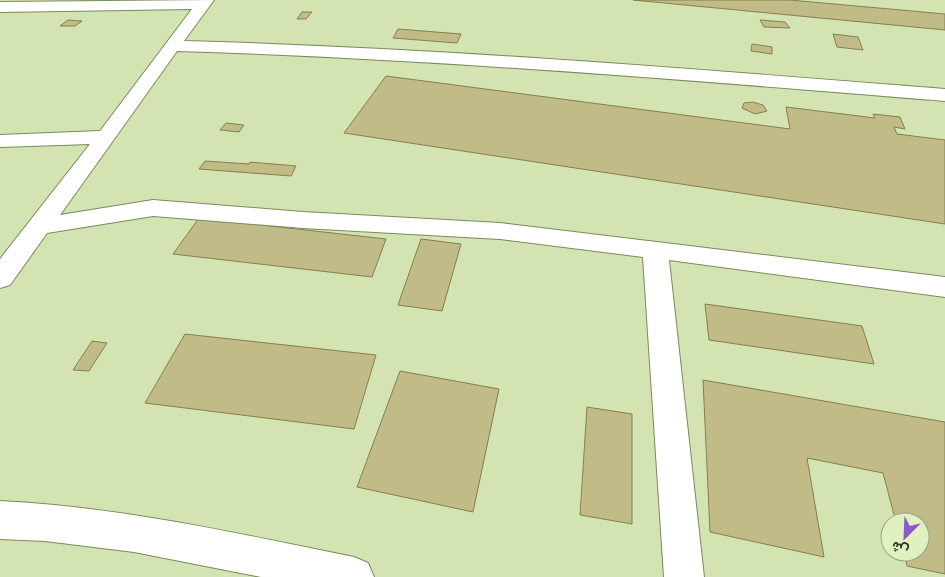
<svg xmlns="http://www.w3.org/2000/svg" width="945" height="577" font-family="Overpass,Vazirmatn,sans-serif">
  <style>
    .building { fill: #c1bb88; stroke: #847f4e }
    .lines { fill: none; stroke-linecap: round; stroke-linejoin: round }
    .minor-casing { stroke: #7b8a5c; stroke-width: 2 }
    .minor { fill: #fff; fill-rule: evenodd }
  </style>
  <rect width="100%" height="100%" fill="#d3e4b2"/>
  <!-- building -->
  <path class="building" d="M633,0H790L945,14V30Z
    M302,12H312L306,19H297Z
    M68,20L82,21L75,26H60Z
    M760,20L785,22L790,28L764,27Z
    M398,29L461,34L457,43L393,38Z
    M833,34L858,37L863,50L837,47Z
    M752,44L772,47V54L751,51Z
    M386,76L790,129L786,107L875,118L873,114L900,117L905,129L894,127L897,134L945,140V224L344,133Z
    M753,102L763,105L767,111L755,114L742,108L744,103Z
    M226,123L244,125L239,132L220,130Z
    M205,161L249,164L250,162L296,166L291,176L199,169Z
    M199,218L386,239L372,277L173,254Z
    M421,239L461,244L442,311L398,305Z
    M705,304L862,326L874,364L709,340Z
    M185,334L376,355L354,429L145,403Z
    M92,341L107,343L89,371L73,370Z
    M400,371L499,389L473,512L357,487Z
    M703,380L945,422V574L907,566L904,552H920V522H896L883,473L807,458L824,557L710,532Z
    M587,407L632,414V524L580,515Z"/>
  <g class="lines">
    <!-- minor casing -->
    <g class="minor-casing">
      <path id="minor" d="M214,0L184,41C438,48 692,69 945,89V101C689,80 434,59 177,51L60,215L153,200L303,212L500,223L945,277V297L669,260L704,577H664L643,257L500,239L303,228L153,216L47,233L10,285L0,288V259L90,144L0,147V135L100,131L192,9L0,12V2Z
        M0,501C120,507 236,533 354,557L368,563L374,577H261L134,552L45,541L0,539Z"/>
    </g>
    <!-- minor -->
    <use href="#minor" class="minor"/>
  </g>
  <!-- north arrow -->
  <g transform="translate(905 537) rotate(204)"><circle r="24" fill="#e0f1bf" stroke="#99a580"/>
  <path d="M0-4L9 19L0 12L-9 19Z" fill="#8f57cf"/>
  <text y="-8" font-size="14" font-weight="bold" text-anchor="middle" fill="#2e3421">ش</text>
  </g>
</svg>
